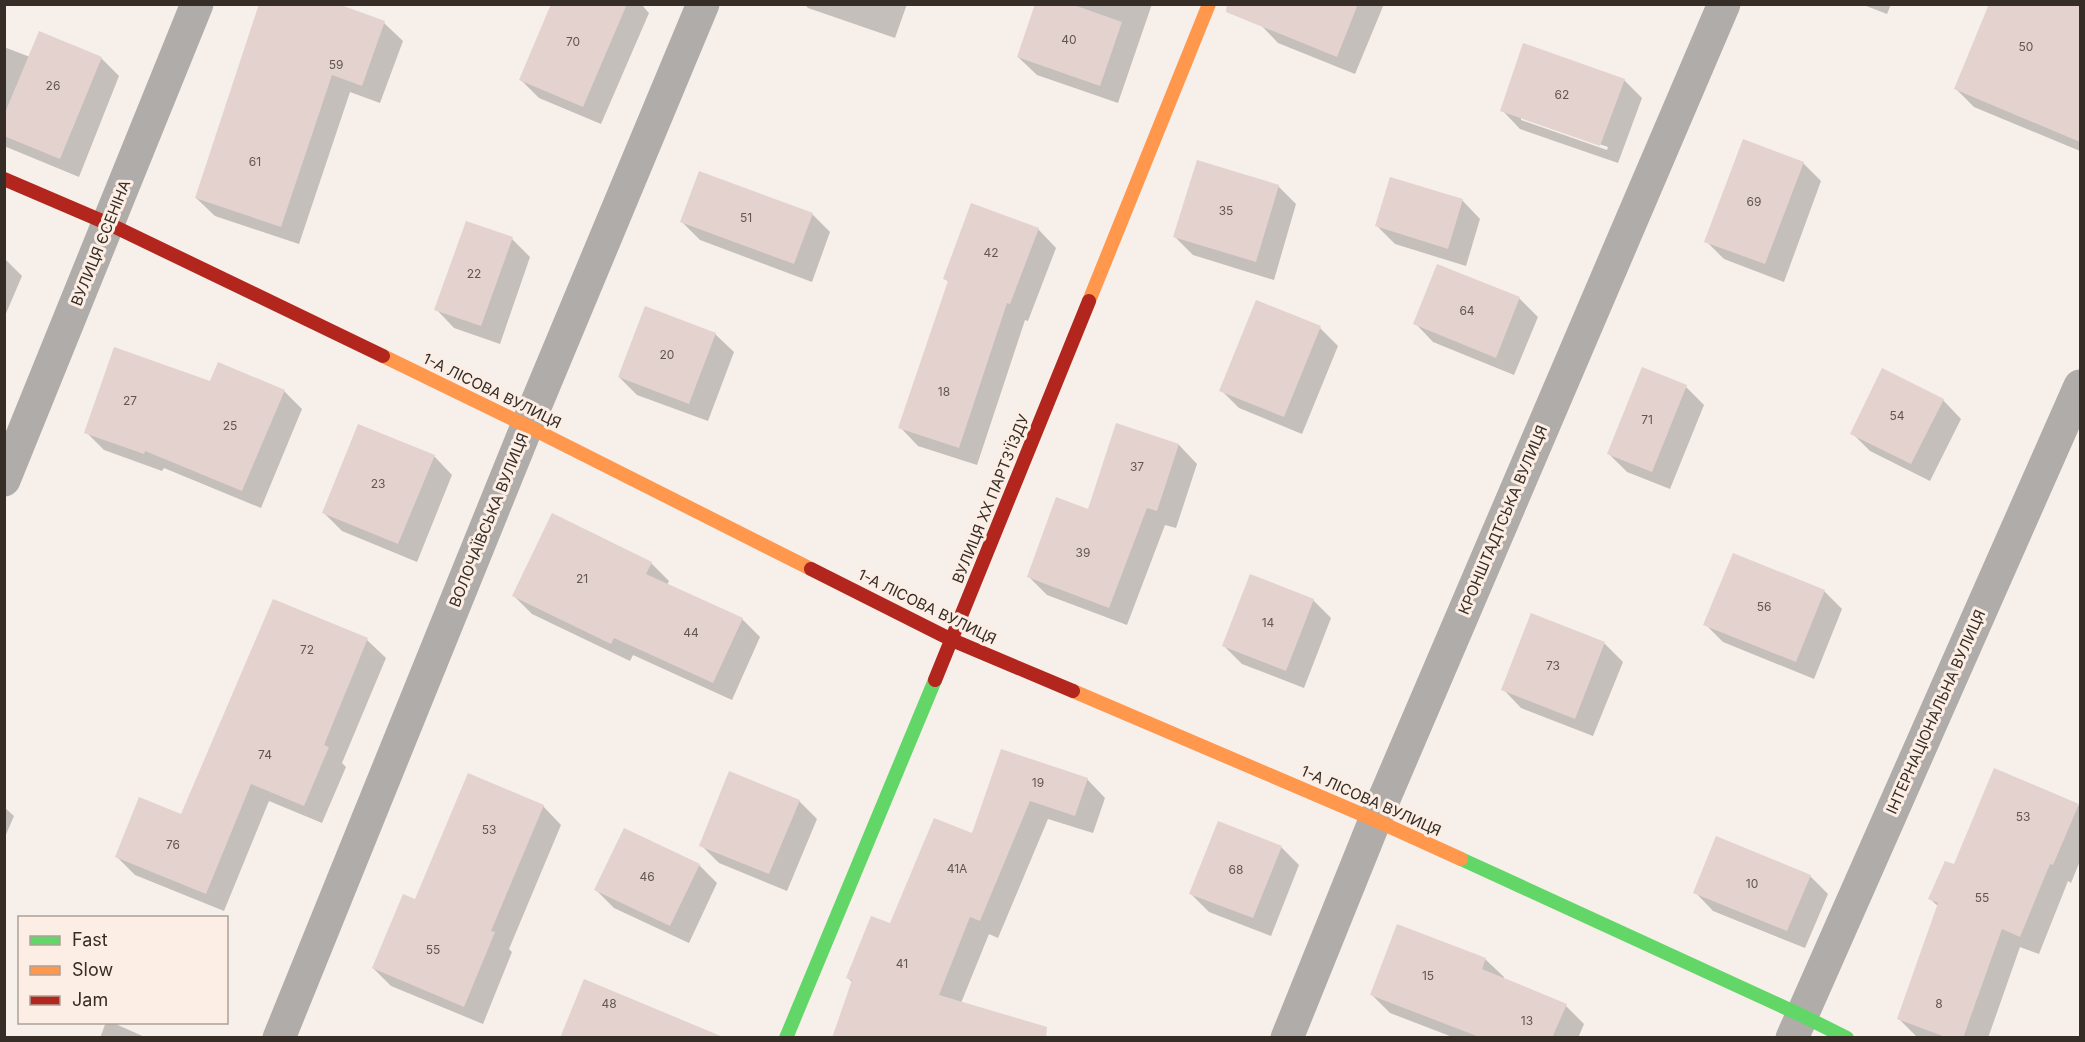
<svg xmlns="http://www.w3.org/2000/svg" width="2085" height="1042" font-family="Inter,sans-serif">
  <style>
    .shadow { fill: #0003; fill-rule: evenodd }
    .building { fill: #e4d2ce }
    .lines { fill: none; stroke-linecap: round; stroke-linejoin: round }
    .street { stroke: #afaca9; stroke-width: 33 }
    .fast { stroke: #63d668; stroke-width: 14 }
    .slow { stroke: #ff974d; stroke-width: 14 }
    .jam { stroke: #b3261e; stroke-width: 14 }
    .labels { text-anchor: middle; stroke-width: 6; stroke-linejoin: round; paint-order: stroke }
    .number-label { font-size: 12px; fill: #615650 }
    .street-label { font-size: 15px; fill: #352d26; stroke: #fceee4 }
  </style>
  <rect width="100%" height="100%" fill="#f6efea"/>
  <!-- shadow -->
  <path class="shadow" d="M334,4L384,23L403,41L380,103L350,92L299,244L215,216L196,198Z
    M553,4H641L649,13L601,124L539,98L521,80Z
    M804,4H907L895,38L808,8Z
    M1069,4H1152L1118,103L1037,75L1018,57Z
    M1268,4H1384L1355,74L1278,43L1260,24Z
    M1861,4H1891L1887,14Z
    M1990,4H2080V151L1974,107L1956,89Z
    M4,47L30,57L101,58L119,76L79,177L4,146Z
    M1624,80L1642,98L1618,163L1520,129L1502,110ZM1521,117L1608,147L1607,150L1521,120Z
    M1803,163L1821,181L1784,282L1724,259L1706,241Z
    M1278,186L1296,204L1274,280L1193,255L1175,237Z
    M1462,200L1480,219L1466,266L1395,244L1377,226Z
    M812,214L830,232L812,282L700,240L682,222Z
    M1038,229L1056,248L1028,321L1025,320L977,465L918,446L900,427L949,283L945,278Z
    M512,239L530,257L500,344L454,328L436,309Z
    M4,258L22,276L4,318Z
    M1438,266L1520,299L1538,317L1514,375L1433,342L1415,323Z
    M1320,328L1338,346L1302,434L1239,408L1221,390Z
    M715,334L734,352L708,421L637,395L619,377Z
    M211,382L284,391L302,409L261,508L164,468L162,471L104,450L86,432Z
    M1686,387L1704,405L1670,489L1627,472L1609,454Z
    M1943,400L1961,419L1930,481L1870,451L1852,433Z
    M1117,425L1179,445L1197,464L1176,528L1165,525L1127,625L1047,595L1029,577L1089,511Z
    M434,456L452,475L417,562L342,531L323,512Z
    M651,563L669,581L667,585L742,619L760,637L732,700L633,655L630,661L532,614L514,596Z
    M1824,591L1842,609L1814,679L1723,642L1705,624Z
    M1313,600L1331,618L1304,688L1242,664L1224,646Z
    M273,601L367,640L386,658L342,763L346,767L322,823L269,801L224,911L135,875L116,856L182,816Z
    M1532,615L1605,644L1623,662L1593,736L1521,708L1503,689Z
    M1002,751L1087,779L1105,798L1093,833L1048,819L998,938L989,934L961,1003L853,983L848,978L891,925L973,835Z
    M799,801L817,819L787,891L719,863L701,845Z
    M2078,805L2080,807V861L2071,883L2068,881L2039,954L2020,947L1988,1038L1917,1037L1899,1019L1939,907L1930,899Z
    M543,806L561,825L509,949L512,952L483,1024L391,986L373,968L416,901Z
    M4,807L14,816L4,839Z
    M1281,847L1299,865L1271,936L1209,912L1191,894Z
    M699,865L717,883L689,943L614,908L596,890Z
    M1810,876L1828,894L1805,948L1713,911L1695,892Z
    M1485,959L1504,977L1503,979L1566,1006L1584,1024L1578,1038H1455L1390,1013L1372,995Z
    M106,1022H111L147,1038H100Z"/>
  <!-- building -->
  <path class="building" d="M259,4H338L385,21L362,86L332,75L281,227L195,198Z
    M551,4H627L583,107L519,80Z
    M1035,4H1071L1122,22L1100,86L1017,57Z
    M1227,4H1358L1337,57L1226,12Z
    M1989,4H2080V142L1954,89Z
    M39,31L102,57L60,159L4,136V115Z
    M1523,43L1625,79L1600,146L1500,111Z
    M1743,139L1804,162L1765,264L1704,242Z
    M1197,160L1279,185L1256,262L1173,237Z
    M699,171L813,213L794,264L680,222Z
    M1390,177L1463,199L1448,249L1375,226Z
    M971,203L1039,228L1010,304L1007,303L959,448L898,428L948,281L943,279Z
    M466,221L513,237L481,326L434,310Z
    M1437,264L1520,297L1496,358L1413,324Z
    M1256,300L1321,326L1284,417L1219,391Z
    M645,306L716,333L689,404L618,377Z
    M114,347L210,381L218,362L285,390L242,491L145,451L144,454L84,433Z
    M1642,367L1687,385L1652,472L1607,454Z
    M1882,368L1944,399L1911,464L1850,434Z
    M1116,423L1179,444L1157,511L1147,508L1109,608L1027,577L1056,497L1088,509Z
    M358,424L435,455L398,544L322,513Z
    M552,513L652,562L646,574L743,618L713,683L614,638L611,644L512,596Z
    M1733,553L1825,590L1796,662L1703,625Z
    M1250,574L1314,599L1286,671L1222,646Z
    M273,599L368,638L324,745L329,747L304,806L251,784L206,894L115,857L139,797L181,814Z
    M1531,613L1605,642L1575,719L1501,690Z
    M1001,749L1088,778L1075,816L1030,801L980,921L970,917L939,995L1047,1027L1046,1038H832L852,980L846,978L871,916L890,923L934,818L972,833Z
    M1994,768L2079,804L2053,865L2050,864L2020,937L2002,929L1963,1038H1948L1897,1019L1938,903L1928,899L1945,861L1954,864Z
    M729,771L800,800L769,874L699,846Z
    M468,773L544,805L491,931L495,932L464,1007L372,968L403,894L415,899Z
    M1218,821L1282,846L1253,918L1189,894Z
    M624,828L700,864L670,926L594,890Z
    M1716,836L1811,875L1787,931L1693,893Z
    M1397,924L1486,958L1482,969L1567,1004L1552,1038H1482L1370,995Z
    M584,979L723,1037V1038H560Z"/>
  <g class="lines">
    <!-- street -->
    <path class="street" d="M4,480L197,4
      M279,1038L527,426L703,4
      M1287,1038L1375,820L1724,4
      M1792,1038L2080,386"/>
    <!-- fast -->
    <path class="fast" d="M1461,859L1801,1015L1847,1038
      M786,1038L935,680"/>
    <!-- slow -->
    <path class="slow" d="M1089,301L1209,4
      M383,356L527,426L811,569
      M1073,691L1375,820L1461,859"/>
    <!-- jam -->
    <path class="jam" d="M4,179L109,224L383,356
      M811,569L952,640L1073,691
      M935,680L1089,301"/>
  </g>
  <g class="labels">
    <!-- number labels -->
    <g class="number-label">
      <text x="1069" y="44">40</text>
      <text x="573" y="46">70</text>
      <text x="2026" y="51">50</text>
      <text x="336" y="69">59</text>
      <text x="53" y="90">26</text>
      <text x="1562" y="99">62</text>
      <text x="255" y="166">61</text>
      <text x="1754" y="206">69</text>
      <text x="1226" y="215">35</text>
      <text x="746" y="222">51</text>
      <text x="991" y="257">42</text>
      <text x="474" y="278">22</text>
      <text x="1467" y="315">64</text>
      <text x="667" y="359">20</text>
      <text x="944" y="396">18</text>
      <text x="130" y="405">27</text>
      <text x="1897" y="420">54</text>
      <text x="1647" y="424">71</text>
      <text x="230" y="430">25</text>
      <text x="1137" y="471">37</text>
      <text x="378" y="488">23</text>
      <text x="1083" y="557">39</text>
      <text x="582" y="583">21</text>
      <text x="1764" y="611">56</text>
      <text x="1268" y="627">14</text>
      <text x="691" y="637">44</text>
      <text x="307" y="654">72</text>
      <text x="1553" y="670">73</text>
      <text x="265" y="759">74</text>
      <text x="1038" y="787">19</text>
      <text x="2023" y="821">53</text>
      <text x="489" y="834">53</text>
      <text x="173" y="849">76</text>
      <text x="957" y="873">41А</text>
      <text x="1236" y="874">68</text>
      <text x="647" y="881">46</text>
      <text x="1752" y="888">10</text>
      <text x="1982" y="902">55</text>
      <text x="433" y="954">55</text>
      <text x="902" y="968">41</text>
      <text x="1428" y="980">15</text>
      <text x="609" y="1008">48</text>
      <text x="1939" y="1008">8</text>
      <text x="1527" y="1025">13</text>
    </g>
    <!-- street labels -->
    <g class="street-label">
      <text transform="translate(101 243) rotate(-68)" y="5">ВУЛИЦЯ ЄСЕНІНА</text>
      <text transform="translate(492 391) rotate(26)" y="5">1-А ЛІСОВА ВУЛИЦЯ</text>
      <text transform="translate(991 499) rotate(-68)" y="5">ВУЛИЦЯ XX ПАРТЗ'ЇЗДУ</text>
      <text transform="translate(489 520) rotate(-68)" y="5">ВОЛОЧАЇВСЬКА ВУЛИЦЯ</text>
      <text transform="translate(1503 520) rotate(-67)" y="5">КРОНШТАДТСЬКА ВУЛИЦЯ</text>
      <text transform="translate(927 607) rotate(26)" y="5">1-А ЛІСОВА ВУЛИЦЯ</text>
      <text transform="translate(1936 712) rotate(-66)" y="5">ІНТЕРНАЦІОНАЛЬНА ВУЛИЦЯ</text>
      <text transform="translate(1371 801) rotate(24)" y="5">1-А ЛІСОВА ВУЛИЦЯ</text>
    </g>
  </g>
  <!-- border -->
  <rect width="2085" height="1042" fill="none" stroke="#352d26" stroke-width="12"/>
  <!-- legend -->
  <rect x="18" y="916" width="210" height="108" fill="#fceee4" stroke="#aca198" stroke-width="1.5"/>
  <rect x="30" y="936" width="30" height="9" fill="#63d668" stroke="#aca198" stroke-width="1.5"/>
  <text x="72" y="946" font-size="18" fill="#352d26">Fast</text>
  <rect x="30" y="966" width="30" height="9" fill="#ff974d" stroke="#aca198" stroke-width="1.5"/>
  <text x="72" y="976" font-size="18" fill="#352d26">Slow</text>
  <rect x="30" y="996" width="30" height="9" fill="#b3261e" stroke="#aca198" stroke-width="1.5"/>
  <text x="72" y="1006" font-size="18" fill="#352d26">Jam</text>
</svg>
